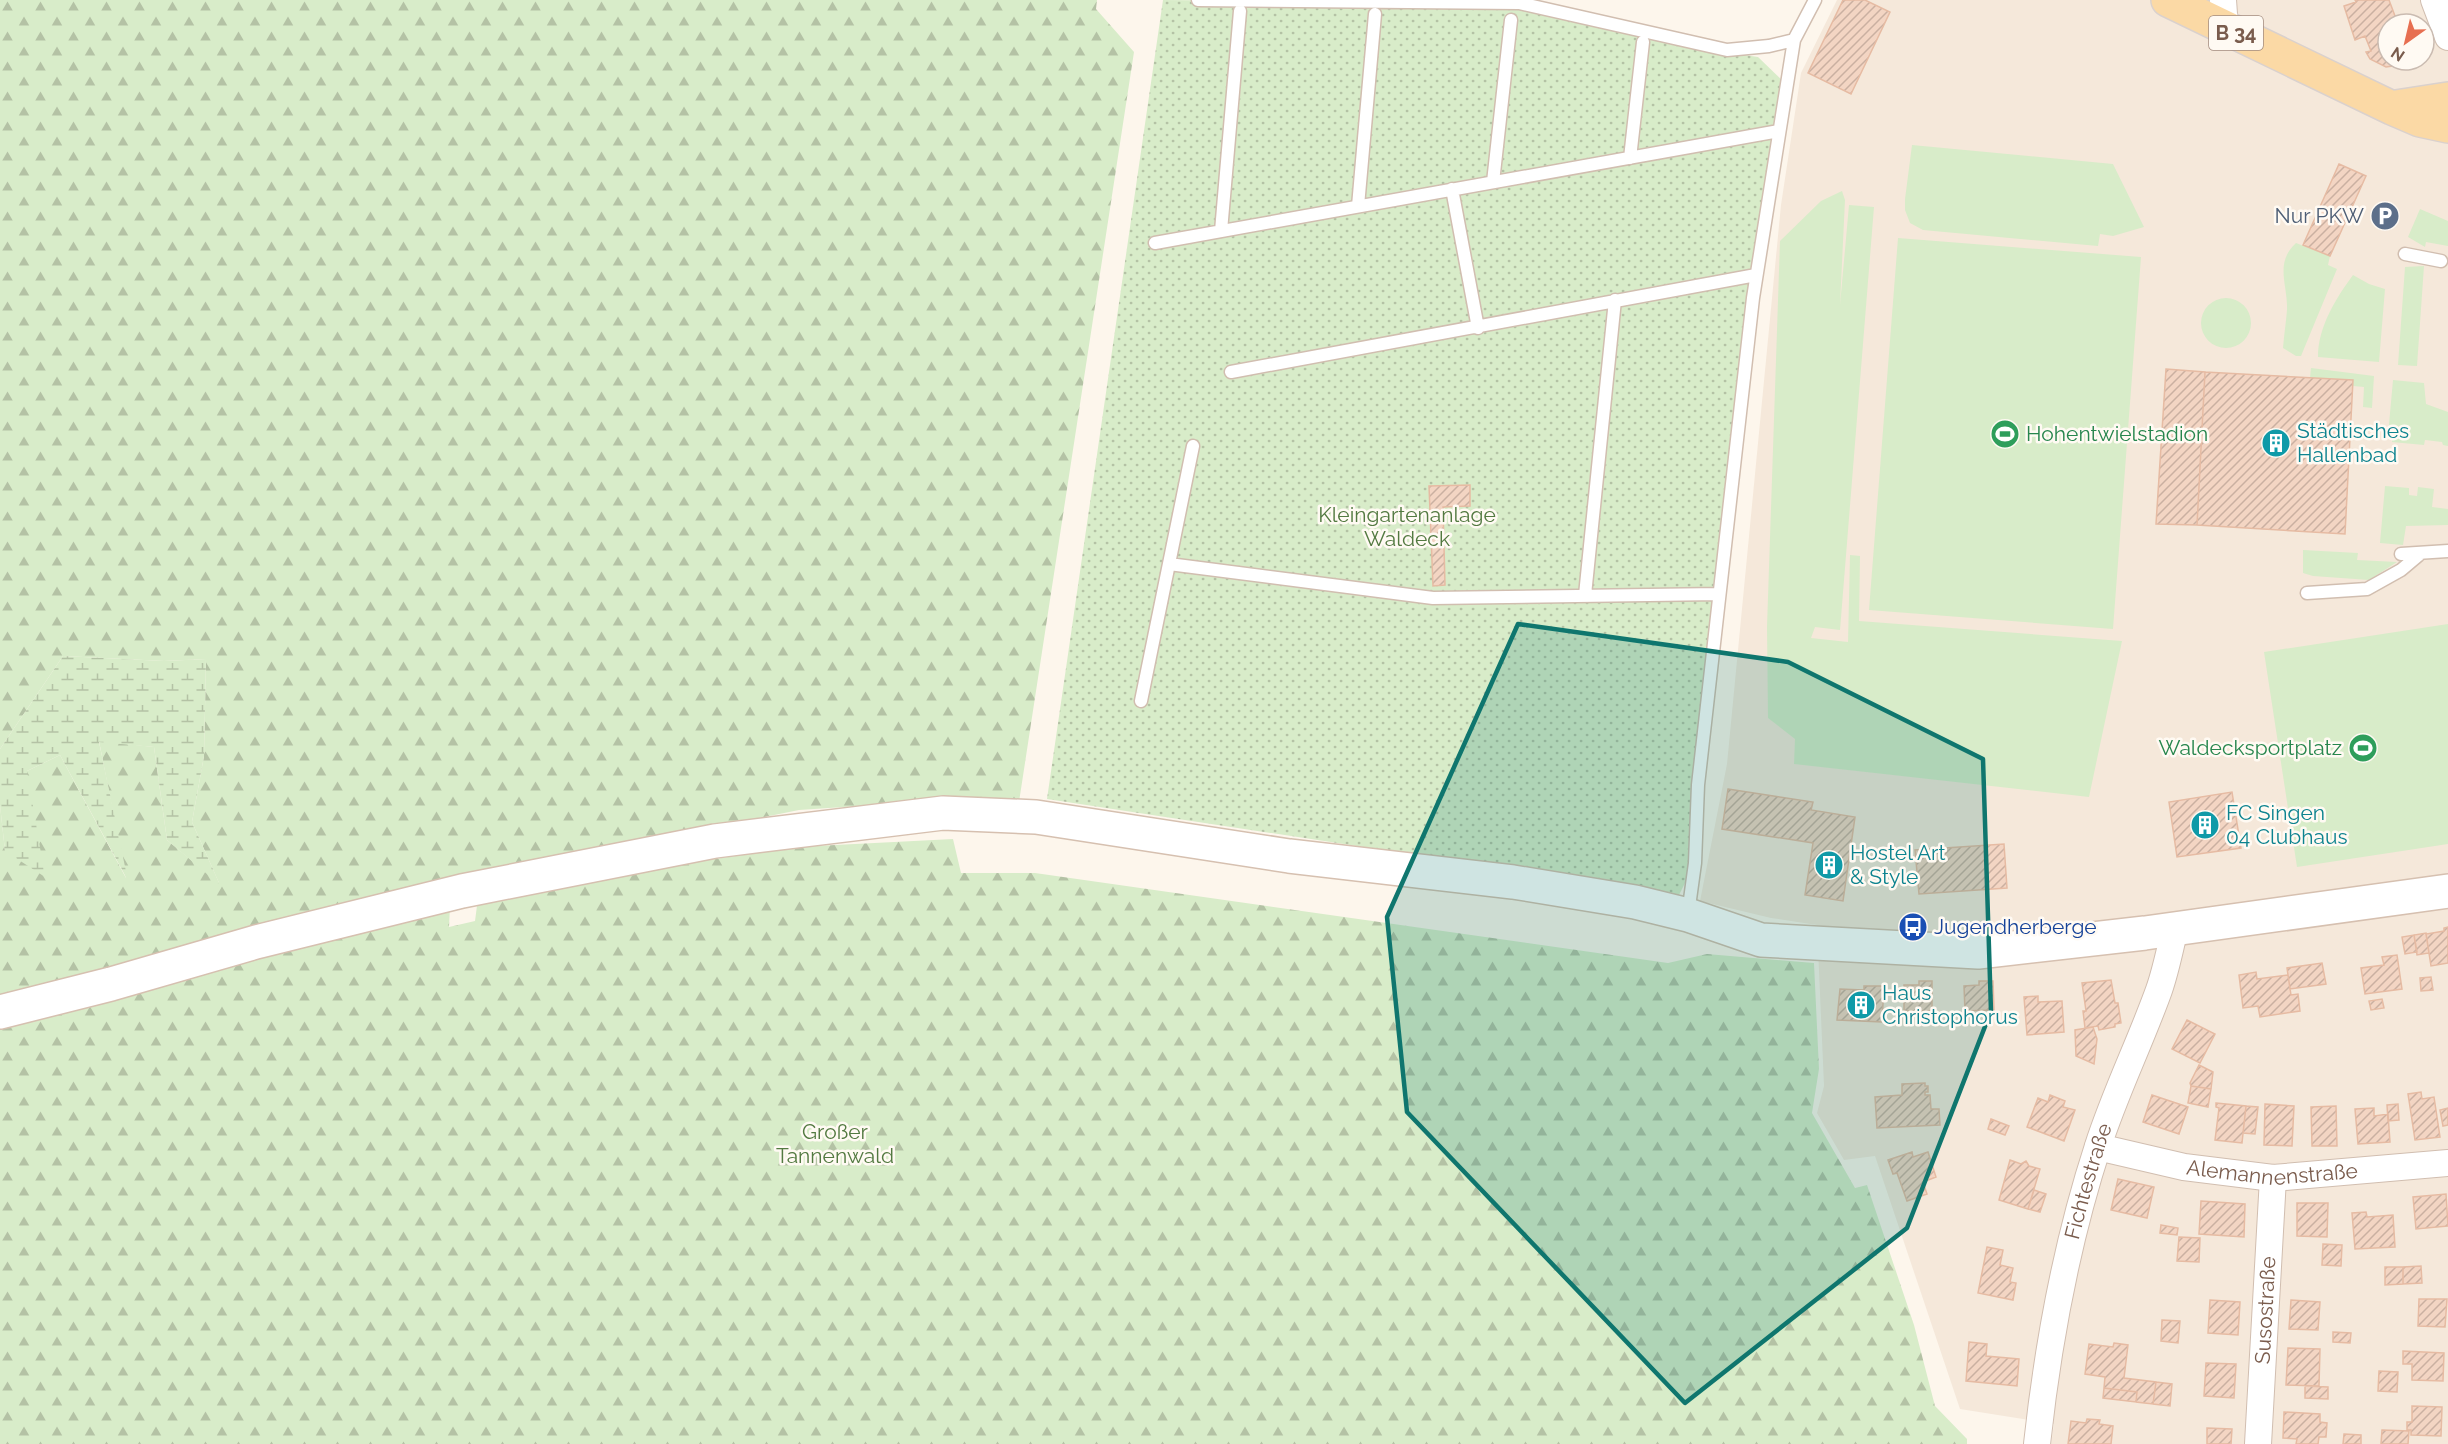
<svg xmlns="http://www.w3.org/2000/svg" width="2448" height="1444" font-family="Raleway,sans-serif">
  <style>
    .residential { fill: #f5e8da; fill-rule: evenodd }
    .grass { fill: #d8ecc9 }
    .forest { fill: url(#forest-firs) }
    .wetland { fill: url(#wetland-marsh) }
    .park { fill: url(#park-dots) }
    .building { fill: url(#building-hatch); stroke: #e6bba3; stroke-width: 1.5 }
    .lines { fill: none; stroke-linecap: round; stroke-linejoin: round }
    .service-casing { stroke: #d1beb0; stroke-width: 15 }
    .minor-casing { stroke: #d1beb0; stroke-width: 28 }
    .secondary-casing { stroke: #d6c0b0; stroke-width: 36 }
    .primary-casing { stroke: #dad1cd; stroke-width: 36 }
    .service { stroke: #fff; stroke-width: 12 }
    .minor { stroke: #fff; stroke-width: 26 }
    .secondary { stroke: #fff; stroke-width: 33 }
    .primary { stroke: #fbd9a5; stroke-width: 33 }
    .marked { fill: #0f766e; fill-opacity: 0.2; stroke: #0f766e; stroke-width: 4.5; stroke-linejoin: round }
    .labels { text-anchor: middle; stroke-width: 5; stroke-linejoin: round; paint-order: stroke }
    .shield { fill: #fffaf3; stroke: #a28b7f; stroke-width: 1.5 }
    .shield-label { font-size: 20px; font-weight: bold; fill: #7a5c4d }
    .service-label { font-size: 21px; fill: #4e5e75; stroke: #fffaf3; text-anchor: end }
    .culture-label { font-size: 21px; fill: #0d838f; stroke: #fffaf3; text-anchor: start }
    .leisure-label { font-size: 21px; fill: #27864d; stroke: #fffaf3; text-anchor: start }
    .park-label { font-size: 21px; fill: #537a41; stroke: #fffaf3 }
    .transit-label { font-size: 21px; fill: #164399; stroke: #fffaf3; text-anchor: start }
    .street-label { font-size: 21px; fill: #7a5c4d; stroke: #fffaf3 }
  </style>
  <defs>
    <pattern id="forest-firs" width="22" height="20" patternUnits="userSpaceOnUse" patternTransform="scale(1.5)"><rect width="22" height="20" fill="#d8ecc9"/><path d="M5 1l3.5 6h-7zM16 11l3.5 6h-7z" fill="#b4c2a5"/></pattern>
    <pattern id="wetland-marsh" width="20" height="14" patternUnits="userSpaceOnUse" patternTransform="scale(1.5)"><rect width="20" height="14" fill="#d8ecc9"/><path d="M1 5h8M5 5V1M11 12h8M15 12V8" fill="none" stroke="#b4c2a5"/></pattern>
    <pattern id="park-dots" width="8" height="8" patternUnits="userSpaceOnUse" patternTransform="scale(1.5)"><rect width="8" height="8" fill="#d8ecc9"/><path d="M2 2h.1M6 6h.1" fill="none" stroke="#b4c2a5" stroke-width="1.8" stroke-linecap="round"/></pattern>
    <pattern id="building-hatch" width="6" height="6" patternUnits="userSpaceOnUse" patternTransform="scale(1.5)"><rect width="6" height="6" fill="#f3d5c3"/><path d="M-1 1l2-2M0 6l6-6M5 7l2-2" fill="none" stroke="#cab0a1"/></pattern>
  </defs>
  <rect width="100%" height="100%" fill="#fdf6ec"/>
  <!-- residential -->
  <path class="residential" d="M1837,0H2448V1444H2051L2054,1424L1960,1409L1875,1156L1844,1160L1817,1113L1824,1086L1817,925L1771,918L1700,901L1727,764L1781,205L1801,73ZM2388,24H2424V60H2388Z"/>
  <!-- grass -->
  <path class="grass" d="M1912,145L2113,164L2144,227L2113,236L2100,234L2098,246L1923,230L1910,223L1905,210V199Z
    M1842,191L1845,200L1840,305L1849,205L1874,207L1840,630L1815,627L1811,638L1848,642L1850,555L1860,556L1859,621L2122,641L2089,797L1794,764L1795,739L1768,718L1767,627L1780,241L1821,201Z
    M2420,209L2448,221V246L2426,242L2425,247L2408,237Z
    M1898,238L2141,257L2113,629L1869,610Z
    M2296,243L2330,256L2328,265L2337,269L2301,356H2296L2283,348C2284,335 2286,322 2287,310C2288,285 2274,263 2296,243Z
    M2424,266L2417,366L2398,365L2405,267Z
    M2353,275L2369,284L2385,289L2379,362L2318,357C2318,327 2336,298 2353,275Z
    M2201 323a25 25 0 1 1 50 0a25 25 0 1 1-50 0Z
    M2311,368L2374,376L2372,408L2363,407L2364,387L2353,386V380L2310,378Z
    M2393,380L2424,383L2426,404L2448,412V446L2443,445L2442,442L2425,440L2424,445L2392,442V436L2388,435Z
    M2385,486L2409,488V495L2417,496L2418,487L2434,489L2432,507L2448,509V525L2406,526L2403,545L2380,543Z
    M2303,550L2358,553L2357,560L2397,562L2369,580L2313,576L2303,573Z
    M2448,624V844L2297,867L2264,652Z"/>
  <!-- forest -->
  <path class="forest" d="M0,0H1097L1096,9L1134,52L1019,802L964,799L799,810L473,875L0,1000V805L5,851L27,771L60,755L126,878L99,741L154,747L167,840L219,883L192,822L204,756L206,659L164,661L63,656L0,749Z
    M953,839L961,873H1035L1668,963L1707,954L1814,963L1819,1069L1812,1113L1855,1188L1867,1185L1914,1325L1935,1406L1967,1439V1444H0V1029L450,906L449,927L475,921L478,898L653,868L796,847Z"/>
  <!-- wetland -->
  <path class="wetland" d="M63,656L164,661L206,659L204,756L192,822L220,885L167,840L154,747L99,742L128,881L60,755L27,771L45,877L5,851L0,805V749Z"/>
  <!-- park -->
  <path class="park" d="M1163,0L1519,3L1731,53L1758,57L1787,85L1753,298L1695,863L1679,895L1047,799Z"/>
  <!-- building -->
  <path class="building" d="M1843,0H1865L1890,12L1851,94L1808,73Z
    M2355,0H2389L2398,24H2388V60H2410L2407,64L2386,67L2370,59L2366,52L2371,51L2365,36L2355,40L2344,6L2356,2Z
    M2339,164L2366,176L2330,256L2303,245Z
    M2166,369L2205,372L2197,525L2156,524Z
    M2205,372L2353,380L2345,534L2197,525Z
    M1470,485V506L1443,507L1445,585L1433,586L1429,486Z
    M1728,789L1813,802L1811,810L1855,817L1843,901L1805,895L1813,843L1722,829Z
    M2232,792L2241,848L2177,857L2169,802Z
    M2004,844L2007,888L1919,894L1915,850Z
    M2448,927V963L2431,966L2426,934L2444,931V928Z
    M2426,933L2429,953L2417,955L2414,935Z
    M2414,935L2417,952L2405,954L2402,937Z
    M2397,955L2402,989L2365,994L2361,968L2384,965L2382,957Z
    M2322,963L2326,984L2290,989L2287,968Z
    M2256,972L2257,979L2288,975L2291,995L2298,994L2300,1011L2260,1017L2258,1006L2243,1008L2239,975Z
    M2431,977L2433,990L2421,991L2420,978Z
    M2111,980L2115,1003H2118L2121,1023L2115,1024V1027L2099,1030L2098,1026L2085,1028L2083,1011H2086L2082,983Z
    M1919,981H1932V1011H1904V985H1919Z
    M1979,981H1993L1994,1010L1965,1011L1964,986L1979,985Z
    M1864,986H1884L1882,1022L1837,1020L1840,989L1864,990Z
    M2038,996V1002L2062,1001L2064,1032L2027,1035L2024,997Z
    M2382,999L2384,1008L2371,1010L2369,1001Z
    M2187,1020L2215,1034L2200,1063L2172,1049Z
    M2093,1027L2097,1039L2094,1064L2076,1056L2075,1030Z
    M2199,1065L2213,1072L2211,1089L2191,1086L2190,1083Z
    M1925,1083V1086H1928V1092H1925V1095H1930L1931,1109H1939L1940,1125L1877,1128L1875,1097L1902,1095V1084Z
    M2191,1086L2211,1089L2208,1107L2188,1103Z
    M2421,1092L2422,1099L2434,1097L2440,1137L2415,1140L2408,1094Z
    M2050,1095L2065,1101L2063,1107L2075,1110L2064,1141L2027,1127L2038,1098L2048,1102Z
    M2152,1095L2188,1107L2179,1134L2143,1122Z
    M2216,1103L2246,1106L2242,1143L2215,1140L2219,1108L2216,1107Z
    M2265,1104L2294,1106L2292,1146L2264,1145Z
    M2398,1104L2399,1120L2388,1121L2387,1105Z
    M2246,1106L2258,1107L2255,1134L2243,1133Z
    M2336,1106L2337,1146H2312L2311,1107Z
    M2374,1108V1116L2388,1114L2390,1142L2358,1144L2355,1109Z
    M2448,1108V1125L2443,1126L2440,1110Z
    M1991,1119L2009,1126L2005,1135L1988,1129Z
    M1912,1152L1913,1157L1928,1152L1936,1177L1923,1182L1927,1194L1907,1201L1897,1173L1893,1174L1888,1160Z
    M2010,1160L2021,1164L2026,1161L2029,1166L2040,1169L2028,1209L1999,1200Z
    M2118,1179L2154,1187L2147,1218L2111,1210Z
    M2034,1190L2046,1194L2040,1212L2028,1209Z
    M2446,1194L2448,1226L2416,1229L2413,1197Z
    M2201,1201L2245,1204L2244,1237L2199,1234Z
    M2297,1203H2328L2327,1237L2297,1236Z
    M2366,1212L2367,1217L2393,1215L2395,1247L2355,1249L2352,1213Z
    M2161,1225L2178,1228L2177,1235L2160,1233Z
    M2179,1237L2200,1238L2199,1262L2177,1261Z
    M2323,1244L2342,1245L2341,1266L2322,1265Z
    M1987,1247L2003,1250L2000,1265L2013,1268L2010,1282L2016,1283L2013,1300L1978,1293Z
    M2421,1266L2422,1283L2403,1284V1267Z
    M2385,1267H2403V1284L2385,1285Z
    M2419,1299H2447L2445,1327L2418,1326Z
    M2210,1300L2240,1302L2238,1335L2208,1333Z
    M2291,1300L2320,1302L2318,1330L2289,1329Z
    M2162,1320L2180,1321L2178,1343L2161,1341Z
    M2333,1332L2351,1333L2350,1343L2333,1342Z
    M1969,1342L1987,1344L1986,1356L2019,1359L2017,1386L1966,1381Z
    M2114,1343L2128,1345L2124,1378L2156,1382L2153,1404L2136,1402L2137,1392L2104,1388L2105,1377L2085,1374L2089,1344L2113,1347Z
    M2288,1348L2320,1349L2319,1386L2286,1385Z
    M2403,1351L2444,1353L2443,1381L2412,1380V1364H2403Z
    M2206,1363L2236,1364L2234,1398L2204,1396Z
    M2379,1371L2398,1372L2397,1392L2378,1391Z
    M2156,1382L2172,1384L2170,1406L2153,1404Z
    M2305,1386L2328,1387V1399L2305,1398Z
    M2104,1388L2137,1392L2136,1402L2103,1398Z
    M2412,1406L2442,1407L2441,1436L2411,1435V1430H2407V1422H2412Z
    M2284,1412L2320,1414V1422L2327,1423L2326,1437H2319L2318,1444H2296L2297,1439L2283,1438Z
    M2087,1419L2100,1420L2099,1424L2113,1426L2111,1444H2068L2071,1421L2086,1423Z
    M2207,1428L2232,1429L2231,1444H2207Z
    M2382,1430L2409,1431L2408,1444H2381Z
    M2344,1434L2361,1435V1444H2343Z"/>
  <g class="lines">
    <!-- service casing -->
    <g class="service-casing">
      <path id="service" d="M1198,0L1519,3L1727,50L1769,46L1794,40
        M1630,158L1643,42
        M1493,182L1511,20
        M1452,189L1478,328
        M1358,206L1375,14
        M1221,231L1240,11
        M1155,243L1779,131
        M2405,254L2441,261
        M1231,372L1756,275
        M2401,554L2448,551
        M1169,564L1433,598L1719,594
        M2307,593L2367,589L2401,570L2420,554
        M1585,595L1615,300
        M1141,701L1193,446
        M1688,914L1695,863L1698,785L1753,298L1794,40L1815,0"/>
    </g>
    <!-- minor casing -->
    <g class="minor-casing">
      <g id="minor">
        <path d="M2223,0L2225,28"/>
        <path d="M2434,0L2448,37"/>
        <path id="s1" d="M2098,1147L2184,1167L2273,1178L2448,1163"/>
        <path id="s2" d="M2037,1444C2048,1343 2066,1244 2098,1146C2115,1093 2140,1043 2159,990C2166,970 2170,949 2175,928"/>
        <path id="s3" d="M2258,1444L2273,1178"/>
      </g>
    </g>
    <!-- secondary casing -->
    <g class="secondary-casing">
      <path id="secondary" d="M0,1012L111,984L256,942L462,891L715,841L943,813L1036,817L1289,856L1513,882L1635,902L1688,915L1761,940L1978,952L2145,933L2448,891"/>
    </g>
    <!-- primary casing -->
    <g class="primary-casing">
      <path id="primary" d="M2168,0L2392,108L2420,120L2448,126
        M2396,107L2448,99"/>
    </g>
    <!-- service -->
    <use href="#service" class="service"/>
    <!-- minor -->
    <use href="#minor" class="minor"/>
    <!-- secondary -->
    <use href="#secondary" class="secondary"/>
    <!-- primary -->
    <use href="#primary" class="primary"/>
  </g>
  <!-- marked area -->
  <path class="marked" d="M1518,624L1788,662L1983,759L1991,1011L1907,1228L1685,1403L1407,1112L1387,917Z"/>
  <!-- icons -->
  <defs>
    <g id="parking-disc" transform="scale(1.5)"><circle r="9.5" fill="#5c6f8a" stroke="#fffaf3"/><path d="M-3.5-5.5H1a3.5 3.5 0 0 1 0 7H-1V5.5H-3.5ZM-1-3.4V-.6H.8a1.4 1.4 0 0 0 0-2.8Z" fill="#fff"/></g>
    <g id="stadium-disc" transform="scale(1.5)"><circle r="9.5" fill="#2e9e5b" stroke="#fffaf3"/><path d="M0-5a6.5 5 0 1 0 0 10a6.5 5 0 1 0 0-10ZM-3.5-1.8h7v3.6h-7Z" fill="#fff"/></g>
    <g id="building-disc" transform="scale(1.5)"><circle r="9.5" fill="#0f9aa8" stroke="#fffaf3"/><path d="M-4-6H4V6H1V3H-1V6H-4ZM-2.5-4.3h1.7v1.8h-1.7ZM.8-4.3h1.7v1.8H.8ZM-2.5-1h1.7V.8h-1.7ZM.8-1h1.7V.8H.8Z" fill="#fff"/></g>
    <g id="bus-disc" transform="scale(1.5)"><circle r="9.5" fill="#1a4fb4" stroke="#fffaf3"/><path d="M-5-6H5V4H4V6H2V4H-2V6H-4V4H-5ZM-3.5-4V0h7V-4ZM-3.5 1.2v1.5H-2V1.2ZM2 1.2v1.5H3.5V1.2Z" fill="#fff"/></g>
  </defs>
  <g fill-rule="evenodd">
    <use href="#parking-disc" x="2385" y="216"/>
    <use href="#stadium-disc" x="2005" y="434"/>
    <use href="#building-disc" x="2276" y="443"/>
    <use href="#stadium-disc" x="2363" y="748"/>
    <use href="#building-disc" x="2205" y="825"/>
    <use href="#building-disc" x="1829" y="865"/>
    <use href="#bus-disc" x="1913" y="927"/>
    <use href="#building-disc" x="1861" y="1005"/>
  </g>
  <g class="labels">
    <!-- shield labels -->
    <rect class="shield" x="2209" y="16" width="54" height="34" rx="4.5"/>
    <g class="shield-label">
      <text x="2236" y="40">B 34</text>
    </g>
    <!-- service labels -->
    <g class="service-label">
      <text x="2364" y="223">Nur PKW</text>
    </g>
    <!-- culture labels -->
    <g class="culture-label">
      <text x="2297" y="438">Städtisches<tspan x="2297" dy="24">Hallenbad</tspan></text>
      <text x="2226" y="820">FC Singen<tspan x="2226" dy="24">04 Clubhaus</tspan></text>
      <text x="1850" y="860">Hostel Art<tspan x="1850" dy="24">&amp; Style</tspan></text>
      <text x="1882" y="1000">Haus<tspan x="1882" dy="24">Christophorus</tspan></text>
    </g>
    <!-- leisure labels -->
    <g class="leisure-label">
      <text x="2026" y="441">Hohentwielstadion</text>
      <text x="2342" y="755" text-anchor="end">Waldecksportplatz</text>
    </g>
    <!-- park labels -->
    <g class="park-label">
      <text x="1407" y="522">Kleingartenanlage<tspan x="1407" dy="24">Waldeck</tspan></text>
      <text x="835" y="1139">Großer<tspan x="835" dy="24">Tannenwald</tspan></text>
    </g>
    <!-- transit labels -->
    <g class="transit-label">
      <text x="1934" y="934">Jugendherberge</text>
    </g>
    <!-- street labels -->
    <g class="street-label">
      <text dy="7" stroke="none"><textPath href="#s1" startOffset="177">Alemannenstraße</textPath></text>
      <text dy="7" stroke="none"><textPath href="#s2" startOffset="268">Fichtestraße</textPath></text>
      <text dy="7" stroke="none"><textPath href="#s3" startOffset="134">Susostraße</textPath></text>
    </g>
  </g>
  <!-- north arrow -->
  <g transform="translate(2406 42) rotate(214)"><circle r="28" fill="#fffaf3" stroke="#cabbb1" stroke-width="1.5"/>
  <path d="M0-4.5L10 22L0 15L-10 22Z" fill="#e76f51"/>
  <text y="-9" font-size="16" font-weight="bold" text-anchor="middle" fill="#7a5c4d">N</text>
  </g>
</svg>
